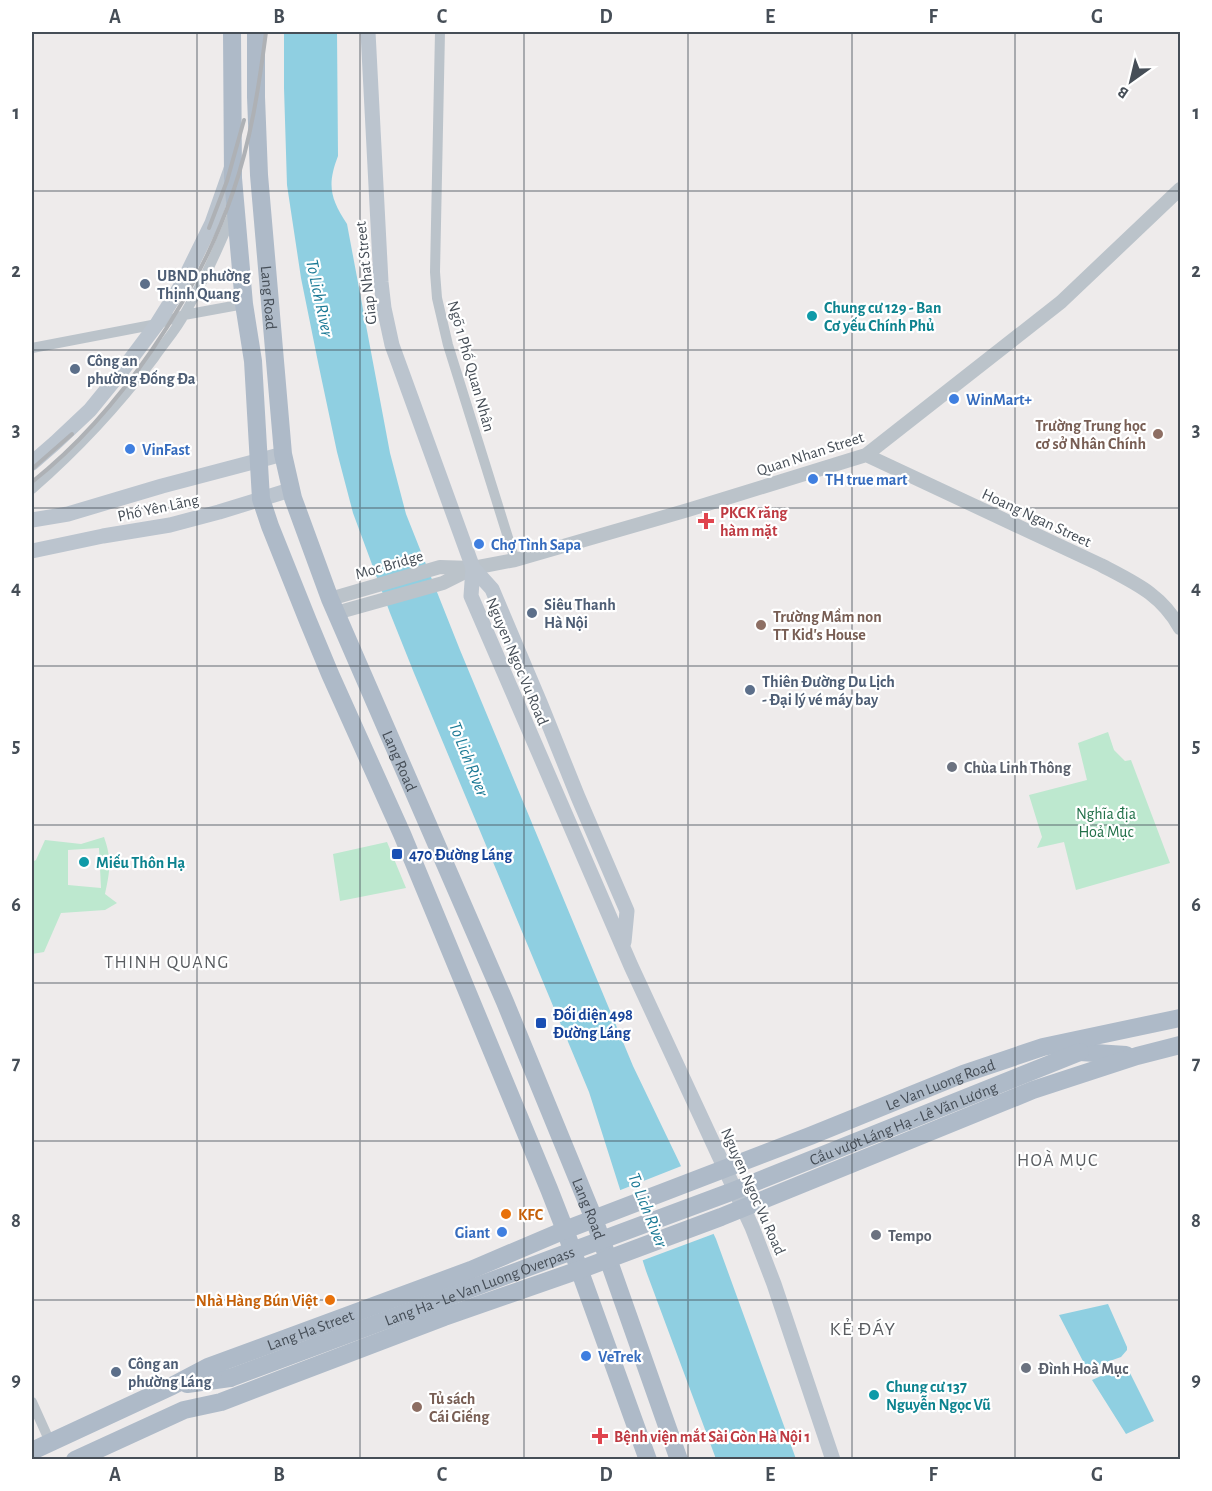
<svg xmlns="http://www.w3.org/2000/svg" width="1212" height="1491" font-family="'Alegreya Sans',sans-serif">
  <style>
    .green { fill: #bde8cf; fill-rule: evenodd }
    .water { fill: #8fcfe1 }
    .pier { fill: #eeebeb }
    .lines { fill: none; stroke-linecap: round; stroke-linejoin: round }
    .minor { stroke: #bbc3ca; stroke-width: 10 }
    .tertiary { stroke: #bbc3ca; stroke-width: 14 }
    .secondary { stroke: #bbc4ce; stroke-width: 15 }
    .primary { stroke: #aebac8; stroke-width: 18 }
    .rail { stroke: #aeb1b5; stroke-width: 4 }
    .primary-bridge { stroke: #aebac8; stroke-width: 18 }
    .grid { fill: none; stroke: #464e57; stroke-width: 1.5; stroke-opacity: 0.55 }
    .service-dot { fill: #5c6f8a; stroke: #fff; stroke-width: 2 }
    .culture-dot { fill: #0f9aa8; stroke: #fff; stroke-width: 2 }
    .shop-dot { fill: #3f7fe0; stroke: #fff; stroke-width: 2 }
    .education-dot { fill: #8d6e63; stroke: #fff; stroke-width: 2 }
    .health-dot { fill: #e0444e; stroke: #fff; stroke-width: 2 }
    .worship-dot { fill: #6b7280; stroke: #fff; stroke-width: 2 }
    .transit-dot { fill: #1a4fb4; stroke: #fff; stroke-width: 2 }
    .food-dot { fill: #e8710a; stroke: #fff; stroke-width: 2 }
    .labels { text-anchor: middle; stroke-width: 4.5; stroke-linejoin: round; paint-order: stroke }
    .street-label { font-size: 16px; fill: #464e57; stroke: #fff }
    .service-label { font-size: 16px; font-weight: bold; fill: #4e5e75; stroke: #fff; text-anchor: start }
    .culture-label { font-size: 16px; font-weight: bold; fill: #0d838f; stroke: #fff; text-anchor: start }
    .shop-label { font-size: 16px; font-weight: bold; fill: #366cbe; stroke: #fff; text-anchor: start }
    .education-label { font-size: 16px; font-weight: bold; fill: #785e54; stroke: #fff; text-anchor: start }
    .health-label { font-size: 16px; font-weight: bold; fill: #be3a42; stroke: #fff; text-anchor: start }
    .worship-label { font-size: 16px; font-weight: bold; fill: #5b616d; stroke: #fff; text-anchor: start }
    .park-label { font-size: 16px; fill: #206f48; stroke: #fff }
    .transit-label { font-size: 16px; font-weight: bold; fill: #164399; stroke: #fff; text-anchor: start }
    .food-label { font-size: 16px; font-weight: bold; fill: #c56008; stroke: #fff; text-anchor: start }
    .water-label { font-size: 18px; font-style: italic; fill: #1b7995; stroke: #fff }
    .neighbourhood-label { font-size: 18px; letter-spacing: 1.5px; fill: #595c60; stroke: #fff }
    .quarter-label { font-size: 20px; letter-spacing: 1.5px; fill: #595c60; stroke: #fff }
    .neatline { fill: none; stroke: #464e57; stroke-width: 2 }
    .grid-label { font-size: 20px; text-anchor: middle; font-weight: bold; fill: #464e57 }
  </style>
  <rect width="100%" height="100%" fill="#eeebeb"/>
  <!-- green -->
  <path class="green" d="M1108,732L1114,750L1125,761L1131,760L1170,863L1076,890L1064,842L1037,848L1042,837L1029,795L1087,780L1078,743Z
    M104,837C112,860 110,870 105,894L117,903L105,910L61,913L44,952L32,954V862L36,860L45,840L81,844ZM99,848L101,888L68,885V850Z
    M387,842L406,888L340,901L333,854Z"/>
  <!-- water -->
  <path class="water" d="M284,32H337L338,156C327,185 330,198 347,224L390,453L406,514L460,650L633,1066L716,1239L796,1459H716L646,1271L589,1092L414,673L390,613L353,513L337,452L319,367L301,278L287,185L284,88Z
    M1108,1304L1127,1347V1350L1121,1357L1090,1368L1085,1365L1059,1315Z
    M1126,1365L1154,1421L1126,1434L1092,1380Z"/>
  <!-- pier -->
  <path class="pier" d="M684,1165L716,1233L641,1261L618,1191Z"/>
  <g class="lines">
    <!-- minor -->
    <path class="minor" d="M440,32L435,272L437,298L448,345L515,560
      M32,348L157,324L184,315L244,304
      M32,489C78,449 117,407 154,358C164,343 177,329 185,313C204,281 219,247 233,213
      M32,1402L50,1442"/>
    <!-- tertiary -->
    <path class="tertiary" d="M866,455L1101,565C1135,583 1161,594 1180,628
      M330,599L440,567L473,568L515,560L688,510L866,455L1061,302L1180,189
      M336,613L443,583L471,569"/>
    <!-- secondary -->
    <path class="secondary" d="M368,32L381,282L384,308L392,345L473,568L492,589L541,705L578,797L627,911L624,942
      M32,463L55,443L90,410L121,372L157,324L182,284L212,223L231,169
      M32,520L68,514L162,486L283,454
      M32,551L103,536L170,525L219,512L290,490
      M473,568L471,596L631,966L752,1227L774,1284L833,1460"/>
    <!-- primary -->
    <g class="primary">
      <path d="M232,32L233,178L244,304L253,361L261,499L270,526L308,621L330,674L402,834L549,1189L565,1230L648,1460"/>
      <path id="s1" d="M256,32V97L259,175L283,454L293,498L330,599L505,1002L594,1219L679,1460"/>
      <path d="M1080,1052L1126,1055"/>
      <path d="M187,1384L230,1378"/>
      <path id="s2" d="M32,1451L172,1386L208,1367L471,1270L565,1230L810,1136L963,1074L1043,1047L1180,1018"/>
      <path d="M75,1460L184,1410L221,1402L444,1317L579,1270L721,1217L1033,1090L1137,1056L1180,1045"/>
    </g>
    <!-- rail -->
    <path class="rail" d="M209,228L227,181L244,120
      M32,469L72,434
      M32,482C119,413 197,297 233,192C251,140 259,86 266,32"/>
    <!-- primary-bridge -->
    <path class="primary-bridge" id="s3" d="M230,1378L728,1193L1080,1052"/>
  </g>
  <!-- grid -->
  <path class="grid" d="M197,32V1460M360,32V1460M524,32V1460M688,32V1460M852,32V1460M1015,32V1460M32,191H1180M32,350H1180M32,508H1180M32,666H1180M32,825H1180M32,983H1180M32,1141H1180M32,1300H1180"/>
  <!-- markers -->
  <g class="service-dot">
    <circle cx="145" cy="284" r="6"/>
    <circle cx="75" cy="369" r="6"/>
    <circle cx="532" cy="613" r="6"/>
    <circle cx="750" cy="690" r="6"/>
    <circle cx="116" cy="1372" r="6"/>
  </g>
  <g class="culture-dot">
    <circle cx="812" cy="316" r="6"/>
    <circle cx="84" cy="862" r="6"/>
    <circle cx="874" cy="1395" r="6"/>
  </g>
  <g class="shop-dot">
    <circle cx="954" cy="399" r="6"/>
    <circle cx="130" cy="449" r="6"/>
    <circle cx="813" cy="479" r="6"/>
    <circle cx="479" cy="544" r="6"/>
    <circle cx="502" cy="1232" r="6"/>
    <circle cx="586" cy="1356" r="6"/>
  </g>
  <g class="education-dot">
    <circle cx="1158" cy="434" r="6"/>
    <circle cx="761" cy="625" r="6"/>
    <circle cx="417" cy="1407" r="6"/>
  </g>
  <g class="health-dot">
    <path d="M703 512h6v6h6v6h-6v6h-6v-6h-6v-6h6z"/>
    <path d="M597 1427h6v6h6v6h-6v6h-6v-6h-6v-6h6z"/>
  </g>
  <g class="worship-dot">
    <circle cx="952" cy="767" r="6"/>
    <circle cx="876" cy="1235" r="6"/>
    <circle cx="1026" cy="1368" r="6"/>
  </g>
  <g class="transit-dot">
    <rect x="391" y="848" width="12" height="12" rx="3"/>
    <rect x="535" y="1017" width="12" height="12" rx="3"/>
  </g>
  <g class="food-dot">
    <circle cx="506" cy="1214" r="6"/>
    <circle cx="330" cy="1300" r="6"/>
  </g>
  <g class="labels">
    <!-- street labels -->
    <g class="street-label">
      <text transform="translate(365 273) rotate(-96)" y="6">Giap Nhat Street</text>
      <text dy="6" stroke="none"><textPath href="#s1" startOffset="266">Lang Road</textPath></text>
      <text transform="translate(472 366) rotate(74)" y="6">Ngõ 1 Phố Quan Nhân</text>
      <text transform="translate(810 453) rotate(-18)" y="6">Quan Nhan Street</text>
      <text transform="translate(158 507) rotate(-12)" y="6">Phố Yên Lãng</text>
      <text transform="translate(1037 517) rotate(25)" y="6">Hoang Ngan Street</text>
      <text transform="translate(389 564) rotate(-16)" y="6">Moc Bridge</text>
      <text transform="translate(518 661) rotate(67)" y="6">Nguyen Ngoc Vu Road</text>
      <text dy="6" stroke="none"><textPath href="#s1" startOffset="752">Lang Road</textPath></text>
      <text dy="6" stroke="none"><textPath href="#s2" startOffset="980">Le Van Luong Road</textPath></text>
      <text dy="6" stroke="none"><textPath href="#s3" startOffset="720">Cầu vượt Láng Hạ - Lê Văn Lương</textPath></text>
      <text transform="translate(754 1191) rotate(66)" y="6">Nguyen Ngoc Vu Road</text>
      <text dy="6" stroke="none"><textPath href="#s1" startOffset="1238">Lang Road</textPath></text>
      <text dy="6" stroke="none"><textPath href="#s3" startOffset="266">Lang Ha - Le Van Luong Overpass</textPath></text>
      <text dy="6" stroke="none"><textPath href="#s2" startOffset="304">Lang Ha Street</textPath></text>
    </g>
    <!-- service labels -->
    <g class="service-label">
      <text x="157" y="281">UBND phường<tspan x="157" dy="18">Thịnh Quang</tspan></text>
      <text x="87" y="366">Công an<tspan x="87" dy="18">phường Đống Đa</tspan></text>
      <text x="544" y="610">Siêu Thanh<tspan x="544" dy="18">Hà Nội</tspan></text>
      <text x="762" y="687">Thiên Đường Du Lịch<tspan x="762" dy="18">- Đại lý vé máy bay</tspan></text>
      <text x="128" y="1369">Công an<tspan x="128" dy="18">phường Láng</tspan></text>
    </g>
    <!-- culture labels -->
    <g class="culture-label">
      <text x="824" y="313">Chung cư 129 - Ban<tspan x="824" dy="18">Cơ yếu Chính Phủ</tspan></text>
      <text x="96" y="868">Miếu Thôn Hạ</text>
      <text x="886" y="1392">Chung cư 137<tspan x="886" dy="18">Nguyễn Ngọc Vũ</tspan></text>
    </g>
    <!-- shop labels -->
    <g class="shop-label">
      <text x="966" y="405">WinMart+</text>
      <text x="142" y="455">VinFast</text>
      <text x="825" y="485">TH true mart</text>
      <text x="491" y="550">Chợ Tình Sapa</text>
      <text x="490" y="1238" text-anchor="end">Giant</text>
      <text x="598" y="1362">VeTrek</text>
    </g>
    <!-- education labels -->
    <g class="education-label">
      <text x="1146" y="431" text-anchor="end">Trường Trung học<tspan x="1146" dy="18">cơ sở Nhân Chính</tspan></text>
      <text x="773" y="622">Trường Mầm non<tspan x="773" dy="18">TT Kid's House</tspan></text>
      <text x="429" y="1404">Tủ sách<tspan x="429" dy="18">Cái Giếng</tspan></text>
    </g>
    <!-- health labels -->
    <g class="health-label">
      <text x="720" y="518">PKCK răng<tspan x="720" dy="18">hàm mặt</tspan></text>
      <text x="614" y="1442">Bệnh viện mắt Sài Gòn Hà Nội 1</text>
    </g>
    <!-- worship labels -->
    <g class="worship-label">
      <text x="964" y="773">Chùa Linh Thông</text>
      <text x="888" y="1241">Tempo</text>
      <text x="1038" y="1374">Đình Hoà Mục</text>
    </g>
    <!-- park labels -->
    <g class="park-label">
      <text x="1106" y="819">Nghĩa địa<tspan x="1106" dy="18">Hoả Mục</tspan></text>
    </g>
    <!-- transit labels -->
    <g class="transit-label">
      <text x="409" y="860">470 Đường Láng</text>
      <text x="553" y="1020">Đối diện 498<tspan x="553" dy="18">Đường Láng</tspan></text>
    </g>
    <!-- food labels -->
    <g class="food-label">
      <text x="518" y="1220">KFC</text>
      <text x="318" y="1306" text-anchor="end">Nhà Hàng Bún Việt</text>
    </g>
    <!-- water labels -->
    <g class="water-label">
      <text transform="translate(320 298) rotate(78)" y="6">To Lich River</text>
      <text transform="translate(469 759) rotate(68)" y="6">To Lich River</text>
      <text transform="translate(648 1210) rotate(68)" y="6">To Lich River</text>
    </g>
    <!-- neighbourhood labels -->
    <g class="neighbourhood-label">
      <text x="167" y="968">THINH QUANG</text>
      <text x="1058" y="1166">HOÀ MỤC</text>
    </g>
    <!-- quarter labels -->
    <g class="quarter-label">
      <text x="863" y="1335">KẺ ĐÁY</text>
    </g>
  </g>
  <!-- border -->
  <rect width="1212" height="1491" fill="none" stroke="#ffffff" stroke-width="66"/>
  <!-- north arrow -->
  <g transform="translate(1131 81) rotate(214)" stroke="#ffffff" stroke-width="4.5" paint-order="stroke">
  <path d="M0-4.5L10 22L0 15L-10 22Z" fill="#464e57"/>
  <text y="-9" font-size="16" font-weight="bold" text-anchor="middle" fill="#464e57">B</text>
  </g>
  <rect x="33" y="33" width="1146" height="1425" class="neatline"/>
  <g class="grid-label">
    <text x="115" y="23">A</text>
    <text x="279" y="23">B</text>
    <text x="442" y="23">C</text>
    <text x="606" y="23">D</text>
    <text x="770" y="23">E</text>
    <text x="933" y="23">F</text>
    <text x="1097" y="23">G</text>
    <text x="16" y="119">1</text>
    <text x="1196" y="119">1</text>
    <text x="16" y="277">2</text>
    <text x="1196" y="277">2</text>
    <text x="16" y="436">3</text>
    <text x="1196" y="436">3</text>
    <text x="16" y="594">4</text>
    <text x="1196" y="594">4</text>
    <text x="16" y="752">5</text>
    <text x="1196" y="752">5</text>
    <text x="16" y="911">6</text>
    <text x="1196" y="911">6</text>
    <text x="16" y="1069">7</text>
    <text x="1196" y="1069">7</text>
    <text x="16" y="1227">8</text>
    <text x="1196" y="1227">8</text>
    <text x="16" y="1386">9</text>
    <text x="1196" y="1386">9</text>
    <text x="115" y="1481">A</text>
    <text x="279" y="1481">B</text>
    <text x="442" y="1481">C</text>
    <text x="606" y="1481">D</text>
    <text x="770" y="1481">E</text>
    <text x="933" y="1481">F</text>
    <text x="1097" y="1481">G</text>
  </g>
</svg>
